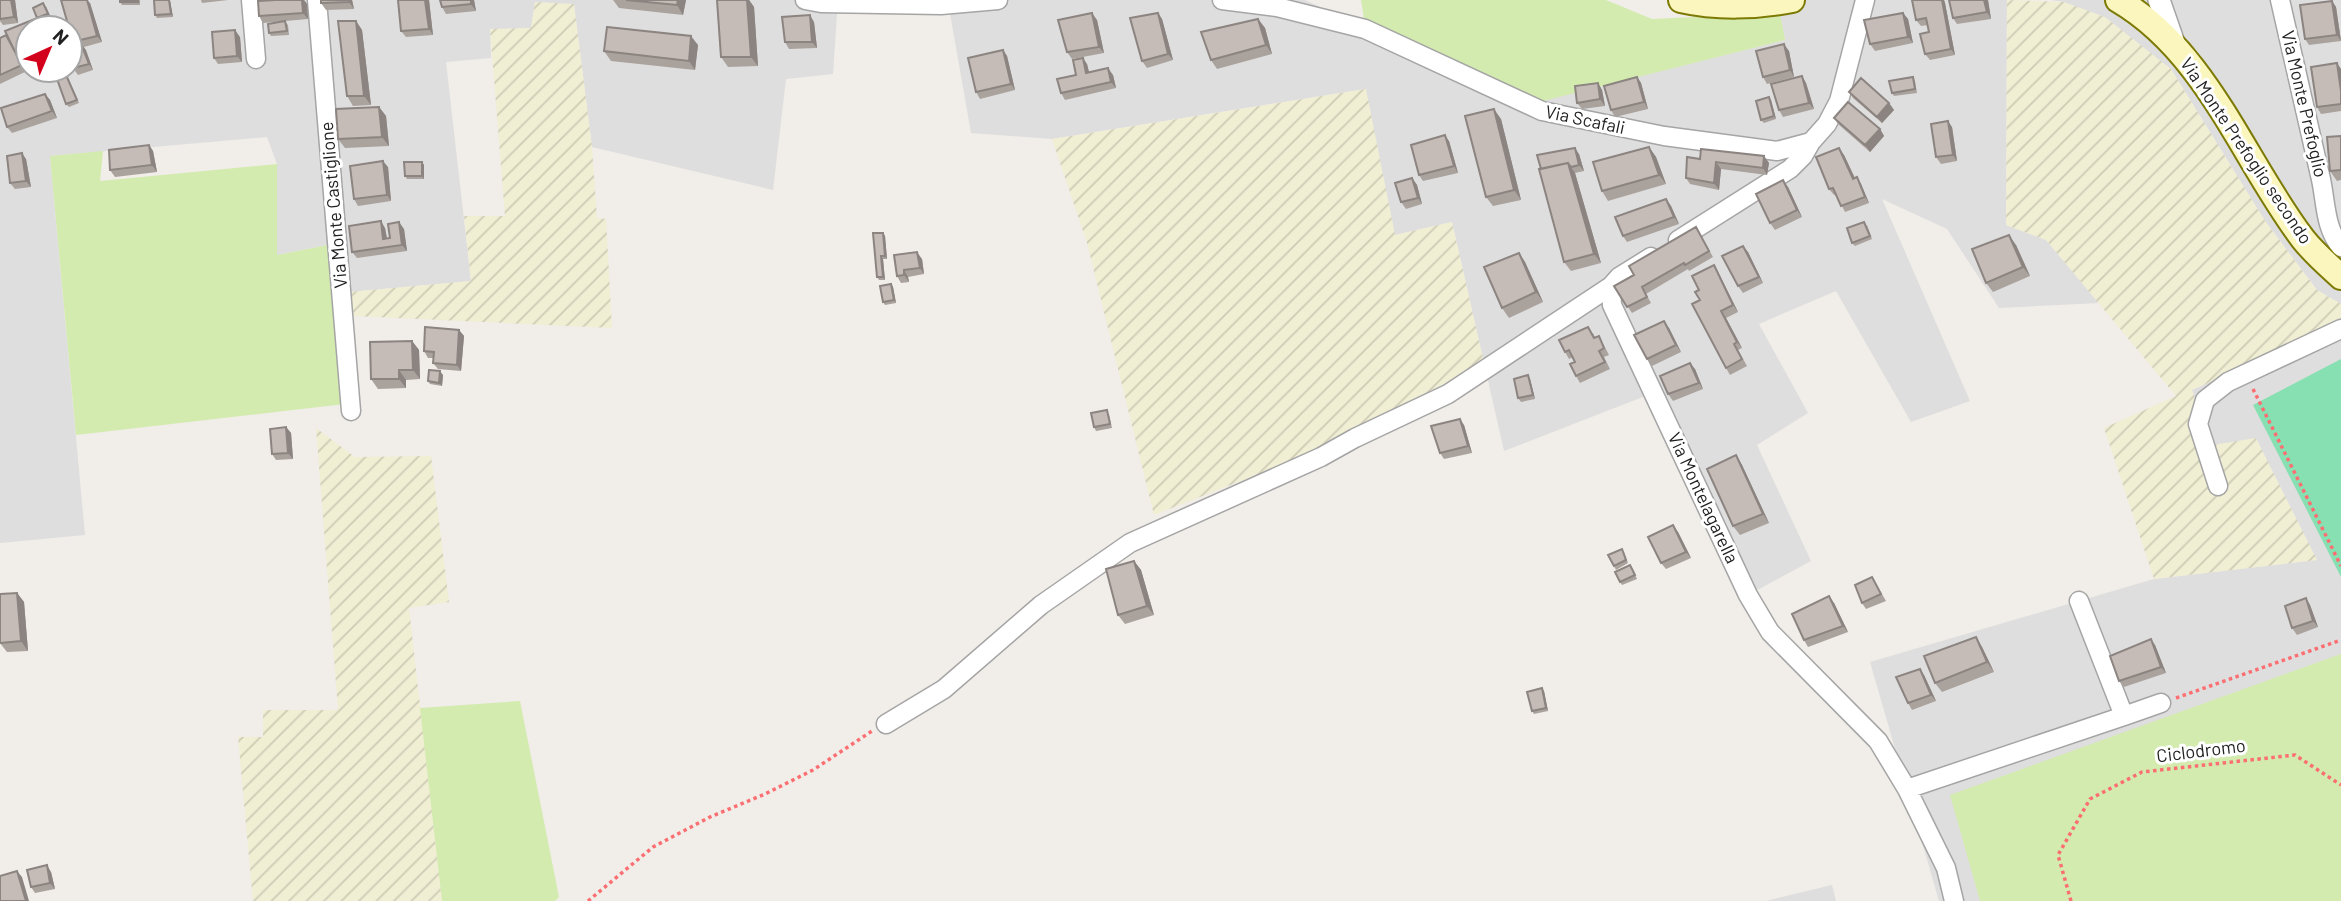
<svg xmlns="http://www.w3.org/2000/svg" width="2341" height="901" font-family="Barlow,sans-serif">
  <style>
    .residential { fill: #dfdede; fill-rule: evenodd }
    .farmland { fill: url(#farmland-furrows) }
    .grass { fill: #d3ebae }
    .pitch { fill: #86e0b2 }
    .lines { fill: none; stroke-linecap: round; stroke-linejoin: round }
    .minor-casing { stroke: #a5a5a5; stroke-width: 21 }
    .tertiary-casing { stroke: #a5a5a5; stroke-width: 24 }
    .secondary-casing { stroke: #7c7a04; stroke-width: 28 }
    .path { stroke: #fb6f72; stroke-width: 3.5; stroke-dasharray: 3.5 3.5; stroke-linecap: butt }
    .minor { stroke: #fff; stroke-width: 18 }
    .tertiary { stroke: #fff; stroke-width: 21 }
    .secondary { stroke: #faf6bd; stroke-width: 24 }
    .wall { fill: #aaa29d }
    .shaded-wall { fill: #8b8480 }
    .building { fill: #c6bcb7; stroke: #8b8480; stroke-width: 2 }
    .labels { text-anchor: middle; stroke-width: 6; stroke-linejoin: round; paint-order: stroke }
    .street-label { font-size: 18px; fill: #212121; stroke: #fff }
  </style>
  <defs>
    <pattern id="farmland-furrows" width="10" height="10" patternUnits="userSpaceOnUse" patternTransform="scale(1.75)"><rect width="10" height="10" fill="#f0eed3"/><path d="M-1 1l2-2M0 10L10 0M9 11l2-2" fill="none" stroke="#ceccb5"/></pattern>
  </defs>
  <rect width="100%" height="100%" fill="#f1ede8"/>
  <!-- residential -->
  <path class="residential" d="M0,0H1305L1527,104L1785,40L1777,0H2007L2006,225L2046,240L2099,303L1999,308L1947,229L1882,199L1970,401L1911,422L1836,291L1759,324L1808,413L1757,445L1811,561L1748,595L1653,393L1504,451L1452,222L1395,235L1365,89L1052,139L971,133L950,13L837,14L833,74L786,79L773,190L592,147L574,5L535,2L531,28L490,30L491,58L446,62L471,281L349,292L328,245L277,255V164L267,137L50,156L85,535L0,543ZM28,28H70V70H28Z
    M2051,0H2341V304L2317,290L2265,221L2171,69L2064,2Z
    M2341,324V901H1939L1870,662L2154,579L2316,560L2213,446L2192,390Z
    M1832,885L1836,901H1766Z"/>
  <!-- farmland -->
  <path class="farmland" d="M2007,0L2064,2L2105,17L2171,69L2265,221L2317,290L2341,304V324L2192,390L2213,445L2256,438L2317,560L2154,579L2104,428L2176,396L2046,240L2006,225Z
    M535,2L574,4L592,147L597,218L606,219L612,328L354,316L349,292L471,281L464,216H505L490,29L531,28Z
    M1366,89L1395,235L1452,222L1484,363L1307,455L1154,515L1087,243L1052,139Z
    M316,428L355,457L431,456L449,602L409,608L442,901H253L238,737H263V710H338Z"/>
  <!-- grass -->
  <path class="grass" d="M1361,0H1606L1652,19L1780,13L1785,40L1543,101L1364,19Z
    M103,151L100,181L277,164V255L328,245L345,404L76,435L50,156Z
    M2341,654V901H1980L1950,795Z
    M520,701L559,897L555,901H442L420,708Z"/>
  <!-- pitch -->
  <path class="pitch" d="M2341,359V577L2253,405Z"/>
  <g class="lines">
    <!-- minor casing -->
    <g class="minor-casing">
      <path id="minor" d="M251,0L256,59
        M317,0L351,411
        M805,0L821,3L941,5L998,0
        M1222,0L1277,7L1365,29L1542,111L1664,136L1777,151L1811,142L1827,124L1839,101L1865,0
        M2280,0C2293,58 2307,116 2320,175C2326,198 2324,228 2341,247
        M1678,240L1790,169L1803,156L1811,142
        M1651,257L1619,277L1611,286L1612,305L1748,595L1770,632L1878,741L1907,789L1946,868L1954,901
        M2218,486L2198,424L2205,400L2228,382L2341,329
        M2124,716L2161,703
        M886,724L944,689L1041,605L1130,543L1321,457L1355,438L1448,394L1611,286
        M1907,789L2124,716L2079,601"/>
    </g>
    <!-- tertiary casing -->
    <g class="tertiary-casing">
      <path id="tertiary" d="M2159,0L2175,46"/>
    </g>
    <!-- secondary casing -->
    <g class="secondary-casing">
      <path id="secondary" d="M1681,0C1716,8 1757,7 1792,0
        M2118,0C2207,52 2243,160 2303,239C2314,253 2328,265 2341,277"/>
    </g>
    <!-- path -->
    <path class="path" d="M2253,389L2341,566
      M2176,698L2341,640
      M588,901L653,847L710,817L765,794L813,770L872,731
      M2071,901L2058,855L2090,799L2142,772L2295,755L2341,785"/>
    <!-- minor -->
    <use href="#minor" class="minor"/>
    <!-- tertiary -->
    <use href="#tertiary" class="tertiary"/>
    <!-- secondary -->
    <use href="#secondary" class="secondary"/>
  </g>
  <!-- wall -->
  <path class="wall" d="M0,0H15L18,23L3,25L0,21Z
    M140,0V5H122L120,2Z
    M201,0H228L202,3Z
    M302,0H304L307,4L308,19L263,23L259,16Z
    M321,0H352L354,9L326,10L321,3Z
    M429,0L433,35L406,37L401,31Z
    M440,0H474L476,11L446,14L442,7Z
    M613,0H686L683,15L619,8Z
    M717,0H749L754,7L758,66L728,67L721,57Z
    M1912,0H1944L1945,3L1955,55L1930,60L1925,54L1929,32L1928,25L1921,26L1916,20Z
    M1988,0L1991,19L1957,24L1953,18Z
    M170,1L173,17L157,18L155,15Z
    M2332,1L2336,7L2341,41L2309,45L2305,39Z
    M90,3L102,42L84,47L93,70L78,75L73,68L75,46L72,42Z
    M46,6L55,28H28V70H29L0,84V38L37,18Z
    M1158,13L1162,19L1173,60L1147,68L1142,61Z
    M1903,13L1908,19L1913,43L1875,51L1870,44Z
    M1258,19L1265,28L1272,54L1217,69L1211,60Z
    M1097,20L1104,53L1072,59L1067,52Z
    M285,21L288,25L289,35L271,36L269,33Z
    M356,21L362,30L371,105L353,106L347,96Z
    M814,22L817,48L789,49L785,42Z
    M240,37L242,62L218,64L214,58Z
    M698,45L695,70L611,61L604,51Z
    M1003,50L1007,56L1015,90L980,99L976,92Z
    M1789,51L1794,77L1767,84L1763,77Z
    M1087,64L1089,73L1113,75L1116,88L1065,100L1061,93L1076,75Z
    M2341,69V111L2321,114L2317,107Z
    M1802,76L1806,83L1814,109L1783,117L1779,110Z
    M1637,77L1641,83L1648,109L1615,117L1611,110Z
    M1913,77L1915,81L1917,93L1894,96L1892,93Z
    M68,78L79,103L69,107L66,104Z
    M1598,83L1602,90L1605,106L1582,109L1577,103Z
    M1849,92L1889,103L1894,110L1882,123L1853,98Z
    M45,94L50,100L57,118L12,133L7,127Z
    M1771,100L1776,119L1764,123L1761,120Z
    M379,107L386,116L389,146L345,148L338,139Z
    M1834,118L1880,129L1884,136L1870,152L1838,124Z
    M1501,119L1521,200L1493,206L1486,197Z
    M1952,127L1957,161L1941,164L1936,157Z
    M2341,136V180L2337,181L2330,171Z
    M1449,141L1458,173L1423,181L1419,175Z
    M149,145L153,151L157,172L115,177L110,170Z
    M1649,147L1656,157L1666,184L1608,201L1602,191Z
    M1579,154L1584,171L1575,173L1601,263L1571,271L1564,262L1539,169Z
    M1844,155L1855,178L1857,177L1861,184L1869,203L1845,212L1836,194L1834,195L1829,189Z
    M1764,156L1769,163L1767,175L1721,169L1719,190L1690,184L1686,178L1700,159Z
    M26,159L31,187L15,189L10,183Z
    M422,162L424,165V179H407L405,176Z
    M388,167L391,201L358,206L354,199Z
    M1412,178L1417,185L1422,204L1406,209L1401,202Z
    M1788,187L1802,217L1775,230L1770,223Z
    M1666,199L1671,206L1679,224L1627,242L1623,236Z
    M1867,225L1872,239L1855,246L1852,243Z
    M385,228L387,238H390L404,229L407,251L357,258L352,252Z
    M883,233L885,236L887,259H883L885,280H879L877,277Z
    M1700,234L1713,257L1689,271L1688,269L1646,294L1651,303L1632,313L1614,286Z
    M2016,245L2030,276L1993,292L1986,283Z
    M1748,252L1763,283L1743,293L1738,286Z
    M1519,253L1525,262L1543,302L1509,318L1502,308Z
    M894,255L922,259L924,274L908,277L909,282L901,283L897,276Z
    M1714,265L1718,272L1738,312L1726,318L1742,348L1738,350L1747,366L1730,375L1726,368L1700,300L1699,290Z
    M891,284L893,287L896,303L885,305L883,302Z
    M1669,328L1681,352L1652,366L1647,359Z
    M459,330L464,336L461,371L438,369L433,363L434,358H428L424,351Z
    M1593,333L1595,338L1599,336L1609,355L1604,357L1610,369L1580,383L1576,376L1575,362L1573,357L1569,359L1565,352Z
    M412,341L419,350L420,379L406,380V388L378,389L371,379Z
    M1695,369L1703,389L1673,401L1668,394Z
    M443,375L442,386L430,384L428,381Z
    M1528,375L1530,379L1535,399L1521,402L1518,398Z
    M1109,414L1112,428L1096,431L1094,427Z
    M1464,425L1472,453L1444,459L1440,453Z
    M286,427L291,433L293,459L276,460L272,454Z
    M1736,455L1742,465L1769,523L1740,535L1733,526Z
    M1678,532L1691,558L1666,569L1661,563Z
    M1624,552L1628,563L1616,570L1614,566Z
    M1134,561L1141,570L1154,615L1125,624L1118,615Z
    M1632,568L1637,579L1622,585L1620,582Z
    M1876,584L1886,601L1866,609L1862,603Z
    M17,593L24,602L28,651L7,652L0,643Z
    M2306,598L2310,605L2318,627L2297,635L2292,628Z
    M1834,603L1848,632L1808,647L1804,640Z
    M1976,637L1982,647L1994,672L1942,692L1935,683Z
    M2155,645L2166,673L2124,687L2119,681Z
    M1924,675L1936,701L1912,710L1908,703Z
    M1544,691L1548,711L1534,714L1532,711Z
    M51,872L55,889L35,893L31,887Z"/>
  <!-- shaded-wall -->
  <path class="shaded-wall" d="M11,0H15L18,23L14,17Z
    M87,0L90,3L102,42L97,36Z
    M169,0L170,1L173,17L171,14Z
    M302,0H304L307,4L308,19L303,13Z
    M349,0H352L354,9L349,2Z
    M425,0H429L433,35L429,29Z
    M471,0H474L476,11L471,4Z
    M678,0H686L683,15L677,5Z
    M747,0H749L754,7L758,66L751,57Z
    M1942,0H1944L1945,3L1955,55L1951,49Z
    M1984,0H1988L1991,19L1987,12Z
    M2332,1L2336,7L2341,41L2337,35Z
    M1092,13L1097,20L1104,53L1099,47Z
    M1158,13L1162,19L1173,60L1168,54Z
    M1903,13L1908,19L1913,43L1908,37Z
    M47,14L53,23L55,28H52Z
    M810,15L814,22L817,48L812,42Z
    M1258,19L1265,28L1272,54L1266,45Z
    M356,21L362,30L371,105L364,96Z
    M235,30L240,37L242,62L237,56Z
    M691,36L698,45L695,70L689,61Z
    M81,44L86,50L93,70L89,64Z
    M1784,44L1789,51L1794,77L1790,70Z
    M1003,50L1007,56L1015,90L1011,84Z
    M1083,58L1087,64L1091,80L1086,73Z
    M2337,63L2341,69V91Z
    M1108,68L1113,75L1116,88L1111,82Z
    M1802,76L1806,83L1814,109L1809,103Z
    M1637,77L1641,83L1648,109L1644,102Z
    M1598,83L1602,90L1605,106L1600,99Z
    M45,94L50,100L57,118L52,111Z
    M1769,97L1771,100L1776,119L1774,116Z
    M1889,103L1894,110L1882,123L1877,117Z
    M379,107L386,116L389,146L382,137Z
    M1494,109L1501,119L1521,200L1514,190Z
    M1948,121L1952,127L1957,161L1953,155Z
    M1880,129L1884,136L1870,152L1865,145Z
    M1445,135L1449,141L1458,173L1454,166Z
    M149,145L153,151L157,172L152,165Z
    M1649,147L1656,157L1666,184L1659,175Z
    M1575,148L1579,154L1584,171L1579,165Z
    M1839,148L1844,155L1858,185L1853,179Z
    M22,153L26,159L31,187L26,181Z
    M1764,156L1769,163L1767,175L1763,168Z
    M383,161L388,167L391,201L387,195Z
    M422,162L424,165V179L422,176Z
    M1716,162L1721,169L1719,190L1714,183Z
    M1568,163L1575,173L1601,263L1594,254Z
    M1857,177L1861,184L1869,203L1865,197Z
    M1412,178L1417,185L1422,204L1418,198Z
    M1783,180L1788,187L1802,217L1797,210Z
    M1666,199L1671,206L1679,224L1674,217Z
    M381,221L385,228L388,245L383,239Z
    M399,222L404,229L407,251L402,245Z
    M883,233L885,236L887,259L885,256Z
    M2009,235L2016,245L2030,276L2023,267Z
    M1743,246L1748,252L1763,283L1759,277Z
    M917,252L922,259L924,274L920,268Z
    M1519,253L1525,262L1543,302L1536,292Z
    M881,256L883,259L885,280L883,277Z
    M1714,265L1718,272L1738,312L1733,305Z
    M904,270L908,277L909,282L904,275Z
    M891,284L893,287L896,303L894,300Z
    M1721,311L1726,318L1742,348L1737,342Z
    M1664,321L1669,328L1681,352L1676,345Z
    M459,330L464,336L461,371L457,365Z
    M412,341L419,350L420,379L413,370Z
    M1690,363L1695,369L1703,389L1699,383Z
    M399,370L406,380V388L399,379Z
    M440,371L443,375L442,386L439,383Z
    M1528,375L1530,379L1535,399L1533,395Z
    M1460,419L1464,425L1472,453L1468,446Z
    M286,427L291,433L293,459L288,453Z
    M1736,455L1742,465L1769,523L1763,514Z
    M1673,525L1678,532L1691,558L1686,552Z
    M1134,561L1141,570L1154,615L1147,606Z
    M17,593L24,602L28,651L21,641Z
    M1829,596L1834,603L1848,632L1843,626Z
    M2306,598L2310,605L2318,627L2313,621Z
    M1976,637L1982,647L1994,672L1987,662Z
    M2151,639L2155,645L2166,673L2161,667Z
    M1920,669L1924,675L1936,701L1931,695Z
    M1542,688L1544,691L1548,711L1546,708Z
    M47,865L51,872L55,889L50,883Z
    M17,871L22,877L29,901H26Z"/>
  <!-- building -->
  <path class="building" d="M0,0H11L14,17L0,19Z
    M61,0H87L97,36L72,42L70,33V28H69Z
    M120,0H138V2H120Z
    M154,0H169L171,14L155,15Z
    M276,0H302L303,13L259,16L258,1Z
    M321,0H349V2L321,3Z
    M398,0H425L429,29L401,31Z
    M440,0H471V4L442,7Z
    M626,0H678L677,5Z
    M717,0H747L751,57H721Z
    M1912,0H1942L1951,49L1925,54L1920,34L1929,32L1926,18L1916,20Z
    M1949,0H1984L1987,12L1953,18Z
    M2332,1L2337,35L2305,39L2300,5Z
    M43,3L51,20L47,14L37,18L33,8Z
    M1092,13L1099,47L1067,52L1058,20Z
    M1158,13L1168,54L1142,61L1130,18Z
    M1903,13L1908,37L1870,44L1864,20Z
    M47,14L52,28H28V58L20,62L5,31Z
    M810,15L812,42H785L782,17Z
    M1258,19L1266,45L1211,60L1201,32Z
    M285,21L287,31L269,33L268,24Z
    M338,21H356L364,96H347Z
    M607,27L691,36L689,61L604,51Z
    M235,30L237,56L214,58L212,32Z
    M6,35L22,65L0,75V38Z
    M81,44L89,64L73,68L70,60V47Z
    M1784,44L1790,70L1763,77L1756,51Z
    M1003,50L1011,84L976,92L968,58Z
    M1083,58L1086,73L1108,68L1111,82L1061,93L1057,79L1076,75L1073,60Z
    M2337,63L2341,91V104L2317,107L2311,67Z
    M66,75L77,100L66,104L57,79Z
    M1802,76L1809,103L1779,110L1771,84Z
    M1637,77L1644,102L1611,110L1604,86Z
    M1913,77L1915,89L1892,93L1889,81Z
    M1861,78L1889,103L1877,117L1849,92Z
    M1598,83L1600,99L1577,103L1575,86Z
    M45,94L52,111L7,127L1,108Z
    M1769,97L1774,116L1761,120L1756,101Z
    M1848,102L1880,129L1865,145L1834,118Z
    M379,107L382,137L338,139L336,109Z
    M1494,109L1514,190L1486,197L1465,116Z
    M1948,121L1953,155L1936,157L1931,124Z
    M1445,135L1454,166L1419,175L1411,145Z
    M2341,136V170L2330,171L2327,137Z
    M149,145L152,165L110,170L109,150Z
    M1649,147L1659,175L1602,191L1593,162Z
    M1575,148L1579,165L1571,167L1568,163L1541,169L1537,155Z
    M1839,148L1853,179L1857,177L1865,197L1841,206L1833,188L1829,189L1816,157Z
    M1701,149L1764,156L1763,168L1716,162L1714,183L1686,178L1687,157L1700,159Z
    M22,153L26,181L10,183L7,156Z
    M383,161L387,195L354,199L350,166Z
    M404,162H422V176H405Z
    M1568,163L1594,254L1564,262L1539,169Z
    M1412,178L1418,198L1401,202L1395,183Z
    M1783,180L1797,210L1770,223L1756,194Z
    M1666,199L1674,217L1623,236L1615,217Z
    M381,221L383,239L390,238L388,224L399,222L402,245L352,252L349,226Z
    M1864,222L1870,236L1852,243L1847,228Z
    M1696,227L1709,251L1685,265L1684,263L1642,287L1647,297L1627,307L1614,286L1634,275L1629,266Z
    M873,233H883L885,256H881L883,277H877Z
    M2009,235L2023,267L1986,283L1972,249Z
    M1743,246L1759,277L1738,286L1722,256Z
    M917,252L920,268L904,270V275L897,276L894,255Z
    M1519,253L1536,292L1502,308L1484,267Z
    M1714,265L1733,305L1721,311L1737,342L1734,344L1742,359L1726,368L1692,304L1700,300L1695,292L1699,290L1692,276Z
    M891,284L894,300L883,302L880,286Z
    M1664,321L1676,345L1647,359L1634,335Z
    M425,327L459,330L457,365L433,363L434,352L424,351Z
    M1588,327L1594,338L1599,336L1604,348L1599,351L1605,362L1576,376L1570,364L1575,362L1569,350L1565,352L1559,340Z
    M412,341L413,370H399V379H371L370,342Z
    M1690,363L1699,383L1668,394L1660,376Z
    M429,370L440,371L439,383L428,381Z
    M1528,375L1533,395L1518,398L1514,379Z
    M1107,410L1110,424L1094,427L1091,413Z
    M1460,419L1468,446L1440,453L1431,426Z
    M286,427L288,453L272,454L270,429Z
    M1736,455L1763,514L1733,526L1707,469Z
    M1673,525L1686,552L1661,563L1648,537Z
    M1622,549L1626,560L1614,566L1608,555Z
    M1134,561L1147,606L1118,615L1106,569Z
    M1630,565L1635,575L1620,582L1615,572Z
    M1872,577L1881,594L1862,603L1855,585Z
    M17,593L21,641L0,643V594Z
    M1829,596L1843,626L1804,640L1792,614Z
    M2306,598L2313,621L2292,628L2285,606Z
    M1976,637L1987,662L1935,683L1924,656Z
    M2151,639L2161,667L2119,681L2110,656Z
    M1920,669L1931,695L1908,703L1896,677Z
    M1542,688L1546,708L1532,711L1527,692Z
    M47,865L50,883L31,887L27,870Z
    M17,871L26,901H0V876Z"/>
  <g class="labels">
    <!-- street labels -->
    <g class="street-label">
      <text transform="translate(2304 104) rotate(77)" y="6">Via Monte Prefoglio</text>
      <text transform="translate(1585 120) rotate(12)" y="6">Via Scafali</text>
      <text transform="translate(2246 151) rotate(56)" y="6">Via Monte Prefoglio secondo</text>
      <text transform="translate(334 205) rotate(-95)" y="6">Via Monte Castiglione</text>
      <text transform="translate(1703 498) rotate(65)" y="6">Via Montelagarella</text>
      <text transform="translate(2201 751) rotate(-7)" y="6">Ciclodromo</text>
    </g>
  </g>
  <!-- north arrow -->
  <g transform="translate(49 49) rotate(44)"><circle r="33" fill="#ffffff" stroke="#a6a6a6" stroke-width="2"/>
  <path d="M0-5L12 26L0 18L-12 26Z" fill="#d2001a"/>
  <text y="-10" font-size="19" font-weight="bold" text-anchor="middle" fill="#212121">N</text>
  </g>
</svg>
